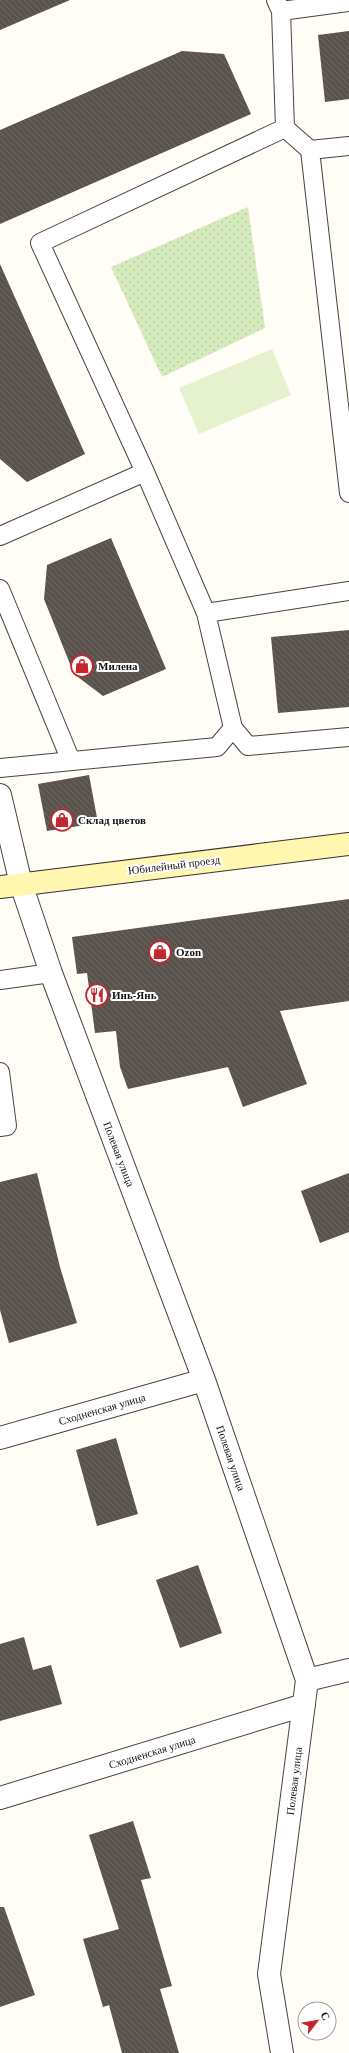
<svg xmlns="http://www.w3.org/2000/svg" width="349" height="2053" font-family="'Times New Roman',serif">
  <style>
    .grass { fill: url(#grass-dots) }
    .pitch { fill: #e6f2cf }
    .building { fill: url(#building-back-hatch) }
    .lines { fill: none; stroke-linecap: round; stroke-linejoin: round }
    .lane-casing { stroke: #444; stroke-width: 20 }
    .street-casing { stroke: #444; stroke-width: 24 }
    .secondary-casing { stroke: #333; stroke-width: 24 }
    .lane { stroke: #fff; stroke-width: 18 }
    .street { stroke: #fff; stroke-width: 22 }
    .secondary { stroke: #fff6b0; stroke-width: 22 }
    .labels { text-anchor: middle; stroke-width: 4; stroke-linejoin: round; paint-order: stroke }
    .poi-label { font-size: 11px; font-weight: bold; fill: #111; stroke: #fff; text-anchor: start }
    .street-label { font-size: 11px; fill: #111; stroke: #fff }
  </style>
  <defs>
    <pattern id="grass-dots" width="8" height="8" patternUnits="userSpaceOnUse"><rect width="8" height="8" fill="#d5ebbd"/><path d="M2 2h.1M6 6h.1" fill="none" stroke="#b6c8a1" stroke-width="1.8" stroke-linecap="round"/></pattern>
    <pattern id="building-back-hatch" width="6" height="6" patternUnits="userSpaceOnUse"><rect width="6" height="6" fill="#5a524d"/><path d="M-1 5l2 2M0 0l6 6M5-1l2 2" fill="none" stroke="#6d6662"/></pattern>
  </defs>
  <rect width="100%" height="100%" fill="#fffdf5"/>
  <!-- grass -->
  <path class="grass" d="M248,207L265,328L162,377L111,267Z"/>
  <!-- pitch -->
  <path class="pitch" d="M272,349L291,395L199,434L179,388Z"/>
  <!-- building -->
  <path class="building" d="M0,0H70L0,30Z
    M349,31V99L325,102L318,35Z
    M182,51L224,54L251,114L0,224V130Z
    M0,264L85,454L27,482L0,459Z
    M111,538L166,669L103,696L74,674L44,599L47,565Z
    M349,630V707L278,713L271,637Z
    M89,775L98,823L47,831L38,784Z
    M349,899V1001L280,1011L307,1084L243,1107L228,1067L128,1089L120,1067L116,1031L95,1033L87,973L77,974L72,937Z
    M37,1173L60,1267L77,1323L9,1343L0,1310V1182Z
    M349,1173V1232L320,1243L301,1191Z
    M116,1438L138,1514L97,1526L76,1450Z
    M198,1565L222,1633L180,1648L156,1580Z
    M24,1637L33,1670L51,1665L62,1704L0,1721V1644Z
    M133,1821L151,1878L141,1880L172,1986L160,1989L179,2053H122L109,2005L103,2007L83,1939L119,1929L89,1835Z
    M0,1907H4L35,1995L0,2007Z"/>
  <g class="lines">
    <!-- lane casing -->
    <g class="lane-casing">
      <path id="lane" d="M276,0L281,11L285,128L310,150L349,493
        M281,11L349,2
        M310,150L349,146
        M145,472L206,613
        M0,536L145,472L40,243L285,128
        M0,589L71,761
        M233,728L248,746L349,737
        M0,768L217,747L233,728L206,613L349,591
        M0,980L51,973
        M0,1072L7,1126L0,1127"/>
    </g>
    <!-- street casing -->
    <g class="street-casing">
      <path id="street" d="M0,795L21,884L51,973L204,1380L307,1680L269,1974L282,2053
        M0,1438L204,1380
        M307,1680L349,1670
        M0,1798L304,1705"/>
    </g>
    <!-- secondary casing -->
    <g class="secondary-casing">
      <path id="secondary" d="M0,887L349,844"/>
    </g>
    <!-- lane -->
    <use href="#lane" class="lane"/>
    <!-- street -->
    <use href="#street" class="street"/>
    <!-- secondary -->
    <use href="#secondary" class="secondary"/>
  </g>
  <!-- icons -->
  <defs>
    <g id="shop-ring" transform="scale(1.15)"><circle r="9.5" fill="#fff" stroke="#c4262e" stroke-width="1.5"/><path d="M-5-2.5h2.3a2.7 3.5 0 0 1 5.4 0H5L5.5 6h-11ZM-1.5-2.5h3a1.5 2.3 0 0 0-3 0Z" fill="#c4262e"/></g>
    <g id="restaurant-ring" transform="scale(1.15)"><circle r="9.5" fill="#fff" stroke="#c4262e" stroke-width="1.5"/><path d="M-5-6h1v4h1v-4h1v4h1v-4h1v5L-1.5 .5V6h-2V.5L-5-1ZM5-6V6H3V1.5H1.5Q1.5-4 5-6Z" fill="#c4262e"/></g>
  </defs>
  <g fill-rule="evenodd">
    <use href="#shop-ring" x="82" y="666"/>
    <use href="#shop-ring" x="62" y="820"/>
    <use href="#shop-ring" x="160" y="952"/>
    <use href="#restaurant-ring" x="97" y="995"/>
  </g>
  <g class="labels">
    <!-- poi labels -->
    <g class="poi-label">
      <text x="98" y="670">Милена</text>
      <text x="78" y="824">Склад цветов</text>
      <text x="176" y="956">Ozon</text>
      <text x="112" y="999">Инь-Янь</text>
    </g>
    <!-- street labels -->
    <g class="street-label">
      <text transform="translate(174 865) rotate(-7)" y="4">Юбилейный проезд</text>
      <text transform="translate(119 1154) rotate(69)" y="4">Полевая улица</text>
      <text transform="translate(102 1409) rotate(-16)" y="4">Сходненская улица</text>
      <text transform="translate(231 1458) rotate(71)" y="4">Полевая улица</text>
      <text transform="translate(152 1752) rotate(-17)" y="4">Сходненская улица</text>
      <text transform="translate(294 1781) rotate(-83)" y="4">Полевая улица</text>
    </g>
  </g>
  <!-- north arrow -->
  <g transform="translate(317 2021) rotate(59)"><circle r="19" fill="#ffffff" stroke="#a0a0a0"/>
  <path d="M0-3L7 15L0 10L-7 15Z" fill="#c4262e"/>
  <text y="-6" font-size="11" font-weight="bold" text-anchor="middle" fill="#111111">С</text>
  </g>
</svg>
